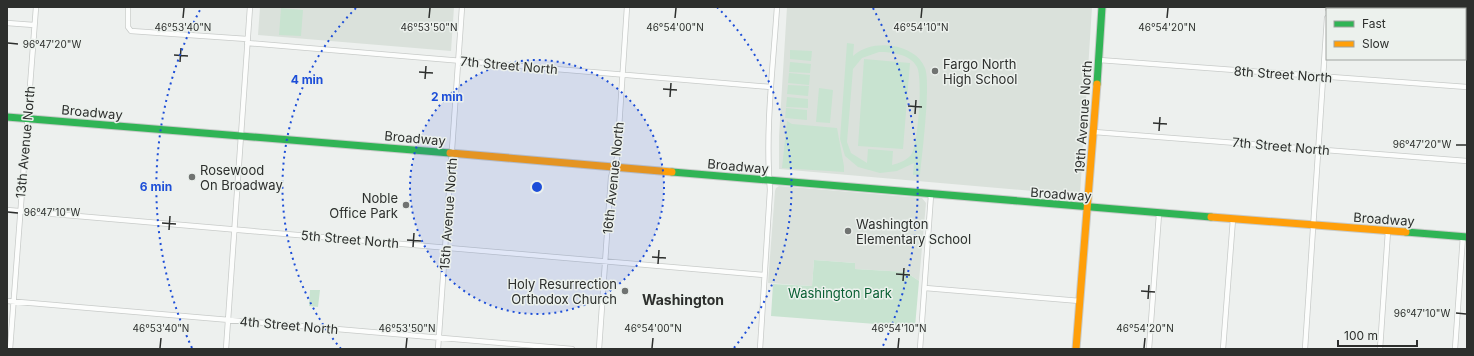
<svg xmlns="http://www.w3.org/2000/svg" width="1474" height="356" font-family="Inter,sans-serif">
  <style>
    .built { fill: #dae1db }
    .green { fill: #c8e3d0; fill-rule: evenodd }
    .lines { fill: none; stroke-linecap: round; stroke-linejoin: round }
    .street-casing { stroke: #c8cbc9; stroke-width: 6 }
    .fast-casing { stroke: #c8cbc9; stroke-width: 9 }
    .slow-casing { stroke: #c8cbc9; stroke-width: 9 }
    .street { stroke: #fcfdfc; stroke-width: 4.5 }
    .fast { stroke: #30b455; stroke-width: 7 }
    .slow { stroke: #ff9f0a; stroke-width: 7 }
    .ticks { fill: none; stroke: #2d2f2d; stroke-width: 1.5 }
    .ring { fill: none; stroke: #1d4ed8; stroke-width: 2; stroke-dasharray: 2 4 }
    .poi-dot { fill: #707371; stroke: #ecf1ed; stroke-width: 1.5 }
    .labels { text-anchor: middle; stroke-width: 3; stroke-linejoin: round; paint-order: stroke }
    .poi-label { font-size: 13px; fill: #2d2f2d; stroke: #ecf1ed; text-anchor: start }
    .street-label { font-size: 13px; fill: #2d2f2d; stroke: #ecf1ed }
    .park-label { font-size: 13px; fill: #085e32; stroke: #ecf1ed }
    .neighbourhood-label { font-size: 14px; font-weight: bold; fill: #2d2f2d; stroke: #ecf1ed }
    .ticks-label { font-size: 10px; text-anchor: middle; fill: #2d2f2d; stroke: #ecf1ed; stroke-width: 3; stroke-linejoin: round; paint-order: stroke }
    .centre { fill: #1d4ed8; stroke: #ecf1ed; stroke-width: 2 }
    .ring-label { font-size: 12px; text-anchor: middle; font-weight: bold; fill: #1d4ed8; stroke: #ecf1ed; stroke-width: 3; stroke-linejoin: round; paint-order: stroke }
  </style>
  <rect width="100%" height="100%" fill="#edf0ee"/>
  <!-- built -->
  <path class="built" d="M260,7H454L451,51L258,35Z
    M787,7H1092L1080,195L779,169V136Z
    M779,186L922,198L926,203L919,281L906,272L855,269V263L814,260L812,286L768,283L775,191L776,188Z"/>
  <!-- green -->
  <path class="green" d="M281,8L303,10L301,36L279,35Z
    M847,43L854,44L853,56C864,46 879,44 893,46C906,48 920,55 925,68C931,83 922,154 920,175H913L914,163L897,171L880,173L858,167L845,156L840,139ZM879,52C892,52 910,54 917,67C923,78 918,146 911,155C906,161 899,163 892,165L893,151L868,149L867,163L851,153L847,142L853,69L862,58Z
    M790,50L812,51L811,61L790,59Z
    M864,59L910,63L903,149L858,146Z
    M790,62L811,64L810,73L789,72Z
    M789,73L810,75L809,85L788,83Z
    M788,85L809,86L808,96L787,94Z
    M819,88L833,90L830,123L816,122Z
    M787,97L808,99V108L786,107Z
    M786,108L807,110V120L785,118Z
    M787,121L792,124L837,128L844,166V172L782,168Z
    M814,260L855,263V269L906,272L919,281L915,327L771,316L773,284L812,286Z
    M310,290H320L318,307L309,306Z"/>
  <g class="lines">
    <!-- street casing -->
    <g class="street-casing">
      <path id="street" d="M128,7V27L131,31L247,39
        M1357,7L1385,9
        M1328,9V7
        M1465,15H1467
        M7,23L34,25
        M247,43L771,87
        M1099,60L1467,87
        M1094,132L1467,161
        M7,210L764,275
        M925,288L1080,301
        M7,301L572,349
        M10,349L36,7
        M226,349L250,7
        M438,349L462,7
        M599,349L611,177L617,158L627,7
        M760,349L770,190C765,129 773,68 777,7
        M920,349L931,195
        M1149,349L1159,214
        M1223,349L1233,219
        M1305,349L1327,18
        M1380,349L1388,231
        M1455,349L1463,236"/>
    </g>
    <!-- fast casing -->
    <g class="fast-casing">
      <path id="fast" d="M1097,84L1102,7
        M7,117L450,153
        M672,172L1211,217
        M1406,232L1467,237"/>
    </g>
    <!-- slow casing -->
    <g class="slow-casing">
      <path id="slow" d="M450,153L672,172
        M1211,217L1406,232
        M1076,349L1097,84"/>
    </g>
    <!-- street -->
    <use href="#street" class="street"/>
    <!-- fast -->
    <use href="#fast" class="fast"/>
    <!-- slow -->
    <use href="#slow" class="slow"/>
  </g>
  <!-- ticks -->
  <path class="ticks" d="M183,18L184,8M429,18L430,8M675,18L676,8M921,18L922,8M1167,18L1168,8M8,43L18,44M174,55L188,56M180,62L181,48M419,72L433,73M425,79L426,66M663,89L677,90M670,97L671,83M908,106L922,107M915,114L916,100M1153,123L1167,124M1159,131L1160,117M1456,145H1466M8,212L18,213M162,223L176,224M169,230L170,216M407,240L421,241M413,247L414,233M652,257L666,258M658,264L659,250M896,274L910,275M903,281L904,268M1141,291L1155,292M1148,299L1149,285M1456,313L1466,314M160,348L161,338M406,348L407,338M652,348L653,338M898,348L899,338M1144,348L1145,338"/>
  <!-- distance rings -->
  <circle cx="537" cy="187" r="127" fill="#1d4ed8" fill-opacity=".12"/>
  <g class="ring">
    <circle cx="537" cy="187" r="127"/>
    <path d="M341 349A254 254 0 0 1 357 7M717 7A254 254 0 0 1 733 349"/>
    <path d="M192 348A381 381 0 0 1 201 8M873 8A381 381 0 0 1 882 348"/>
  </g>
  <!-- markers -->
  <g class="poi-dot">
    <circle cx="935" cy="71" r="4"/>
    <circle cx="192" cy="177" r="4"/>
    <circle cx="406" cy="205" r="4"/>
    <circle cx="848" cy="231" r="4"/>
    <circle cx="625" cy="291" r="4"/>
  </g>
  <g class="labels">
    <!-- poi labels -->
    <g class="poi-label">
      <text x="943" y="69">Fargo North<tspan x="943" dy="15">High School</tspan></text>
      <text x="200" y="175">Rosewood<tspan x="200" dy="15">On Broadway</tspan></text>
      <text x="398" y="203" text-anchor="end">Noble<tspan x="398" dy="15">Office Park</tspan></text>
      <text x="856" y="229">Washington<tspan x="856" dy="15">Elementary School</tspan></text>
      <text x="617" y="289" text-anchor="end">Holy Resurrection<tspan x="617" dy="15">Orthodox Church</tspan></text>
    </g>
    <!-- street labels -->
    <g class="street-label">
      <text transform="translate(509 65) rotate(5)" y="5">7th Street North</text>
      <text transform="translate(1283 74) rotate(4)" y="5">8th Street North</text>
      <text transform="translate(92 112) rotate(5)" y="5">Broadway</text>
      <text transform="translate(1083 117) rotate(-86)" y="5">19th Avenue North</text>
      <text transform="translate(415 138) rotate(5)" y="5">Broadway</text>
      <text transform="translate(25 142) rotate(-85)" y="5">13th Avenue North</text>
      <text transform="translate(1281 146) rotate(5)" y="5">7th Street North</text>
      <text transform="translate(738 166) rotate(5)" y="5">Broadway</text>
      <text transform="translate(613 178) rotate(-84)" y="5">16th Avenue North</text>
      <text transform="translate(1061 194) rotate(4)" y="5">Broadway</text>
      <text transform="translate(448 214) rotate(-86)" y="5">15th Avenue North</text>
      <text transform="translate(1384 219) rotate(4)" y="5">Broadway</text>
      <text transform="translate(350 239) rotate(5)" y="5">5th Street North</text>
      <text transform="translate(289 325) rotate(5)" y="5">4th Street North</text>
    </g>
    <!-- park labels -->
    <g class="park-label">
      <text x="840" y="298">Washington Park</text>
    </g>
    <!-- neighbourhood labels -->
    <g class="neighbourhood-label">
      <text x="683" y="305">Washington</text>
    </g>
  </g>
  <g class="ticks-label">
    <text x="183" y="31">46°53'40"N</text>
    <text x="429" y="31">46°53'50"N</text>
    <text x="675" y="31">46°54'00"N</text>
    <text x="921" y="31">46°54'10"N</text>
    <text x="1167" y="31">46°54'20"N</text>
    <text x="52" y="48">96°47'20"W</text>
    <text x="1422" y="148">96°47'20"W</text>
    <text x="52" y="216">96°47'10"W</text>
    <text x="1422" y="317">96°47'10"W</text>
    <text x="161" y="332">46°53'40"N</text>
    <text x="407" y="332">46°53'50"N</text>
    <text x="653" y="332">46°54'00"N</text>
    <text x="899" y="332">46°54'10"N</text>
    <text x="1145" y="332">46°54'20"N</text>
  </g>
  <circle cx="537" cy="187" r="6" class="centre"/>
  <g class="ring-label">
    <text x="307" y="84">4 min</text>
    <text x="447" y="101">2 min</text>
    <text x="156" y="191">6 min</text>
  </g>
  <!-- border -->
  <rect width="1474" height="356" fill="none" stroke="#2d2f2d" stroke-width="16"/>
  <!-- legend -->
  <rect x="1326" y="8" width="140" height="52" fill="#ecf1ed" stroke="#a0a3a0"/>
  <rect x="1334" y="21" width="20" height="6" fill="#30b455" stroke="#a0a3a0"/>
  <text x="1362" y="28" font-size="12" fill="#2d2f2d">Fast</text>
  <rect x="1334" y="41" width="20" height="6" fill="#ff9f0a" stroke="#a0a3a0"/>
  <text x="1362" y="48" font-size="12" fill="#2d2f2d">Slow</text>
  <!-- scale -->
  <path d="M1338 340v6h79v-6" fill="none" stroke="#2d2f2d" stroke-width="2"/>
  <text x="1344" y="340" font-size="12" fill="#2d2f2d" stroke="#ecf1ed" stroke-width="3" paint-order="stroke">100 m</text>
</svg>
